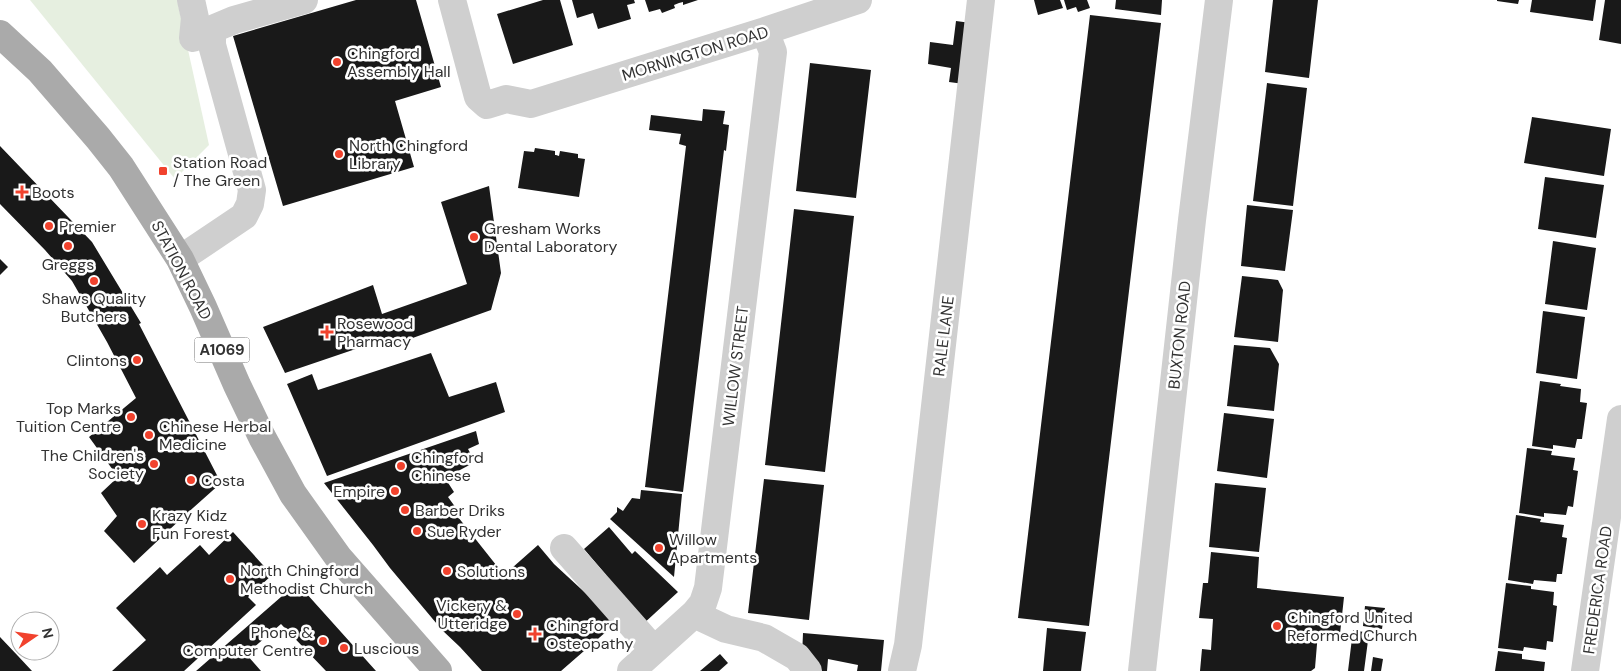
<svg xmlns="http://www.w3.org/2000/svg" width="1621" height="671" font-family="'DM Sans',sans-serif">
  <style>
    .green { fill: #e6efe0 }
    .building { fill: #191919 }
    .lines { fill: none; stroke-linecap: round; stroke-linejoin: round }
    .minor { stroke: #cfcfcf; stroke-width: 28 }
    .major { stroke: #aaa; stroke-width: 28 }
    .poi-dot { fill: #f1422d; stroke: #fff; stroke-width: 2 }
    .labels { text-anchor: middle; stroke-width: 5; stroke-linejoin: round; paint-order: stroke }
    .shield { fill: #fff; stroke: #707070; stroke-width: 1 }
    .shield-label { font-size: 15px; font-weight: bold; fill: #323232 }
    .poi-label { font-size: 16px; fill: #323232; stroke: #fff; text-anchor: start }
    .street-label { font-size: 16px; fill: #323232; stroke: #fff }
  </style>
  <rect width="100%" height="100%" fill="#fff"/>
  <!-- green -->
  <path class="green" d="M30,0H177L209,145L175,179Z"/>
  <!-- building -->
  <path class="building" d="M356,0H416L441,87L395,101L414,167L283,206L233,36Z
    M543,0H560L573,45L513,64L497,14Z
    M572,0H634L635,3L627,5L631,19L598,29L593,13L577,18Z
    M645,0H698L683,5V2L679,3L674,5L675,8L662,13L660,9L649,12Z
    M1034,0H1060L1063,8L1038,15Z
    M1064,0H1087L1090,8L1078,12L1076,7L1067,10Z
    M1116,0H1162L1161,15L1115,9Z
    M1273,0H1318L1309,78L1265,72Z
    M1497,0H1519L1518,4L1497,1Z
    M1532,0H1596L1593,21L1530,12Z
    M1605,0H1621V44L1599,40Z
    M1090,15L1161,23L1089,626L1018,618Z
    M956,21L971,23L964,84L949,82L951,68L928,64L930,42L953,45Z
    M810,63L871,70L856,198L796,191Z
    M1267,83L1307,88L1293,206L1253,201Z
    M703,109L725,111L723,124L729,125L726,151L724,150L683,492L645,487L686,146L679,144L681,134L649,130L651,115L702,121Z
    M1532,117L1611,129L1604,176L1524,163Z
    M0,146L92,242L141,323L139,324L221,483L184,516L134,563L104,531L117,516L101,493L118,477L89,437L136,398L107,342L72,281L45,250L0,204Z
    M535,148L555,151V155H556L559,156L560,151L578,154V158L585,159L579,197L518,188L524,151L534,152Z
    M1545,177L1604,185L1596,238L1538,229Z
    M489,186L501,273L491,310L393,345L391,337L285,373L263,327L373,285L382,314L467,284L441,202Z
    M1247,205L1293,210L1285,271L1241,266Z
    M794,209L854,216L825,472L765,465Z
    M1553,241L1596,248L1587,310L1545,304Z
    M0,259L8,267L0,275Z
    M1242,276L1278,280L1283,290L1278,342L1234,337Z
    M1543,311L1585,317L1577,379L1536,373Z
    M1234,345L1270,348L1279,364L1274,411L1227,406Z
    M431,353L449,397L496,382L505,412L327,476L287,384L312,374L318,390Z
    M1540,381L1561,384L1560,386L1581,389L1580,402L1587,403L1582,439H1577L1575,448L1553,445V449L1532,446Z
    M1224,413L1274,419L1267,478L1217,471Z
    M476,431L479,444L468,449L475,462L445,478L454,492L448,497L461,515L458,517L504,575L538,545L554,564L593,600L615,624L561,671H482L460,647L442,630L390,568L373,545L324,483Z
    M1527,448L1552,451L1551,455L1575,458L1573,470L1578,471L1573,507L1568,506L1566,515L1544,513V517L1519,513Z
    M764,479L824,485L809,620L748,613Z
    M1215,483L1266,488L1259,552L1209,547Z
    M641,490L682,494L674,577L610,519L617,512V507L623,511L632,498L640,499Z
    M1516,515L1541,519L1540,522L1564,525L1562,537L1567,538L1562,574H1557L1556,582L1534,580L1533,584L1508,580Z
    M609,527L632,554L635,551L678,592L642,625L602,579L606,575L584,549Z
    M233,532L272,575L248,597L256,605L184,671H112L146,640L116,608L160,567L167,575L200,545L209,555Z
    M1211,552L1259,557L1257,588L1237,586L1344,597L1340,634L1318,632L1315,668L1311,671H1200L1202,649L1211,650L1213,619L1199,618L1203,583H1208Z
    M297,583L376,671H326L281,624L246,654L261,671H196Z
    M1506,583L1531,586V589L1554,592L1553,605L1557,606L1553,642L1547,641L1546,650L1524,647L1523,651L1498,648Z
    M1365,606L1385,608L1382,629L1363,626Z
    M1047,628L1086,632L1081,671H1043Z
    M1353,630L1369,633L1364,671H1348Z
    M803,633L884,640L881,671H857L858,665L828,659L827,671H822L802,657Z
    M0,637L18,656L32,671H0Z
    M1498,651L1522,654V659L1545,662L1544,671H1495Z
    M720,654L728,663L719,671H700Z
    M1373,657L1383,659L1381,671H1371Z"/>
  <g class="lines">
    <!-- minor -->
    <path class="minor" d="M191,0L195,18L193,38
      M452,0L478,97L487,105L506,99L531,104L765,31L858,0
      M180,259L244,216L250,204L252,190L212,45V35L215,28L234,20L304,0
      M564,548L654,650
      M694,614L726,629L764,638L797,657L808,671
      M631,671L694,614L703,603L708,588L773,52L765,31
      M902,671L908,645L981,0
      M1142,671L1192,220L1219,0
      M1585,671L1621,419"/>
    <!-- major -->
    <path class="major" d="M0,34L40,71L98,138L121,167L180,259L203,307L237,385L262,437L293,494L338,557L438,671"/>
  </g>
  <!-- markers -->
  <g class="poi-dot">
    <circle cx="337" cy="62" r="5"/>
    <circle cx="339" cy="154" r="5"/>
    <rect x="158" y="166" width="10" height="10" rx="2.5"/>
    <path d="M19.5 184.5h5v5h5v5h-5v5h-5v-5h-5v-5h5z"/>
    <circle cx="49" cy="226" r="5"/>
    <circle cx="474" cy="237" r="5"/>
    <circle cx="68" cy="246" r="5"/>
    <circle cx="94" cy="281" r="5"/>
    <path d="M324.5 324.5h5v5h5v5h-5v5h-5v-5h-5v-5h5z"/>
    <circle cx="137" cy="360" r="5"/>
    <circle cx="131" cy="417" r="5"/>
    <circle cx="149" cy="435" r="5"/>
    <circle cx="154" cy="464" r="5"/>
    <circle cx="401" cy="466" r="5"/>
    <circle cx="191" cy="480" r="5"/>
    <circle cx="395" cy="491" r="5"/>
    <circle cx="405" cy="510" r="5"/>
    <circle cx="142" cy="524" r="5"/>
    <circle cx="417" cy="531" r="5"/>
    <circle cx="659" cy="548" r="5"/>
    <circle cx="447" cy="571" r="5"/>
    <circle cx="230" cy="579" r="5"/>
    <circle cx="517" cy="614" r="5"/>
    <circle cx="1277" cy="626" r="5"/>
    <path d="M532.5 626.5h5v5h5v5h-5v5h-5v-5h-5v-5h5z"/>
    <circle cx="323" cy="641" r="5"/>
    <circle cx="344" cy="648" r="5"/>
  </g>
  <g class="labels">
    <!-- shield labels -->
    <rect class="shield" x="194.5" y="337.5" width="55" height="25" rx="4"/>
    <g class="shield-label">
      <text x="222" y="355">A1069</text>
    </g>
    <!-- poi labels -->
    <g class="poi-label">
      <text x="347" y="59">Chingford<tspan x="347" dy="18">Assembly Hall</tspan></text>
      <text x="349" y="151">North Chingford<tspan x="349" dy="18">Library</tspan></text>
      <text x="173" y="168">Station Road<tspan x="173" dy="18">/ The Green</tspan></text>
      <text x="32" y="198">Boots</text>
      <text x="59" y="232">Premier</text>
      <text x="484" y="234">Gresham Works<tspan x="484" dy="18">Dental Laboratory</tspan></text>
      <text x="68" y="270" text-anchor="middle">Greggs</text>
      <text x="94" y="304" text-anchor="middle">Shaws Quality<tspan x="94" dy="18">Butchers</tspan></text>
      <text x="337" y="329">Rosewood<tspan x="337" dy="18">Pharmacy</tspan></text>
      <text x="127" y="366" text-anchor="end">Clintons</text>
      <text x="121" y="414" text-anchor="end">Top Marks<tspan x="121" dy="18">Tuition Centre</tspan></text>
      <text x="159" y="432">Chinese Herbal<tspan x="159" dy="18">Medicine</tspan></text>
      <text x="144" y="461" text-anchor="end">The Children's<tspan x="144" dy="18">Society</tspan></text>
      <text x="411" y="463">Chingford<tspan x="411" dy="18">Chinese</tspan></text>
      <text x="201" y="486">Costa</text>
      <text x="385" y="497" text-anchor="end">Empire</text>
      <text x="415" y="516">Barber Driks</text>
      <text x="152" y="521">Krazy Kidz<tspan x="152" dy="18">Fun Forest</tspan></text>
      <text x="427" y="537">Sue Ryder</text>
      <text x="669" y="545">Willow<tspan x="669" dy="18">Apartments</tspan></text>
      <text x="240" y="576">North Chingford<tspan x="240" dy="18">Methodist Church</tspan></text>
      <text x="457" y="577">Solutions</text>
      <text x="507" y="611" text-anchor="end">Vickery &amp;<tspan x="507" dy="18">Utteridge</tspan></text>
      <text x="1287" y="623">Chingford United<tspan x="1287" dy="18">Reformed Church</tspan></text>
      <text x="546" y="631">Chingford<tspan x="546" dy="18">Osteopathy</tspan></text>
      <text x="313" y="638" text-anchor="end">Phone &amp;<tspan x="313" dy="18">Computer Centre</tspan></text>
      <text x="354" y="654">Luscious</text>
    </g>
    <!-- street labels -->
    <g class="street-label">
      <text transform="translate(695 53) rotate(-17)" y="6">MORNINGTON ROAD</text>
      <text transform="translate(182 270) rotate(62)" y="6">STATION ROAD</text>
      <text transform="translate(1179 335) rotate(-84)" y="6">BUXTON ROAD</text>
      <text transform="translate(943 336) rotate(-83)" y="6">RALE LANE</text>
      <text transform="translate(735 366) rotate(-83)" y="6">WILLOW STREET</text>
      <text transform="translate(1597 590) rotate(-82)" y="6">FREDERICA ROAD</text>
    </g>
  </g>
  <!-- north arrow -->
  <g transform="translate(35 636) rotate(77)"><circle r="24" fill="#ffffff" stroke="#adadad"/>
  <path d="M0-4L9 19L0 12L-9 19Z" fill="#f1422d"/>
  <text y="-8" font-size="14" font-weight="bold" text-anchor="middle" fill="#323232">N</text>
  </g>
</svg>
